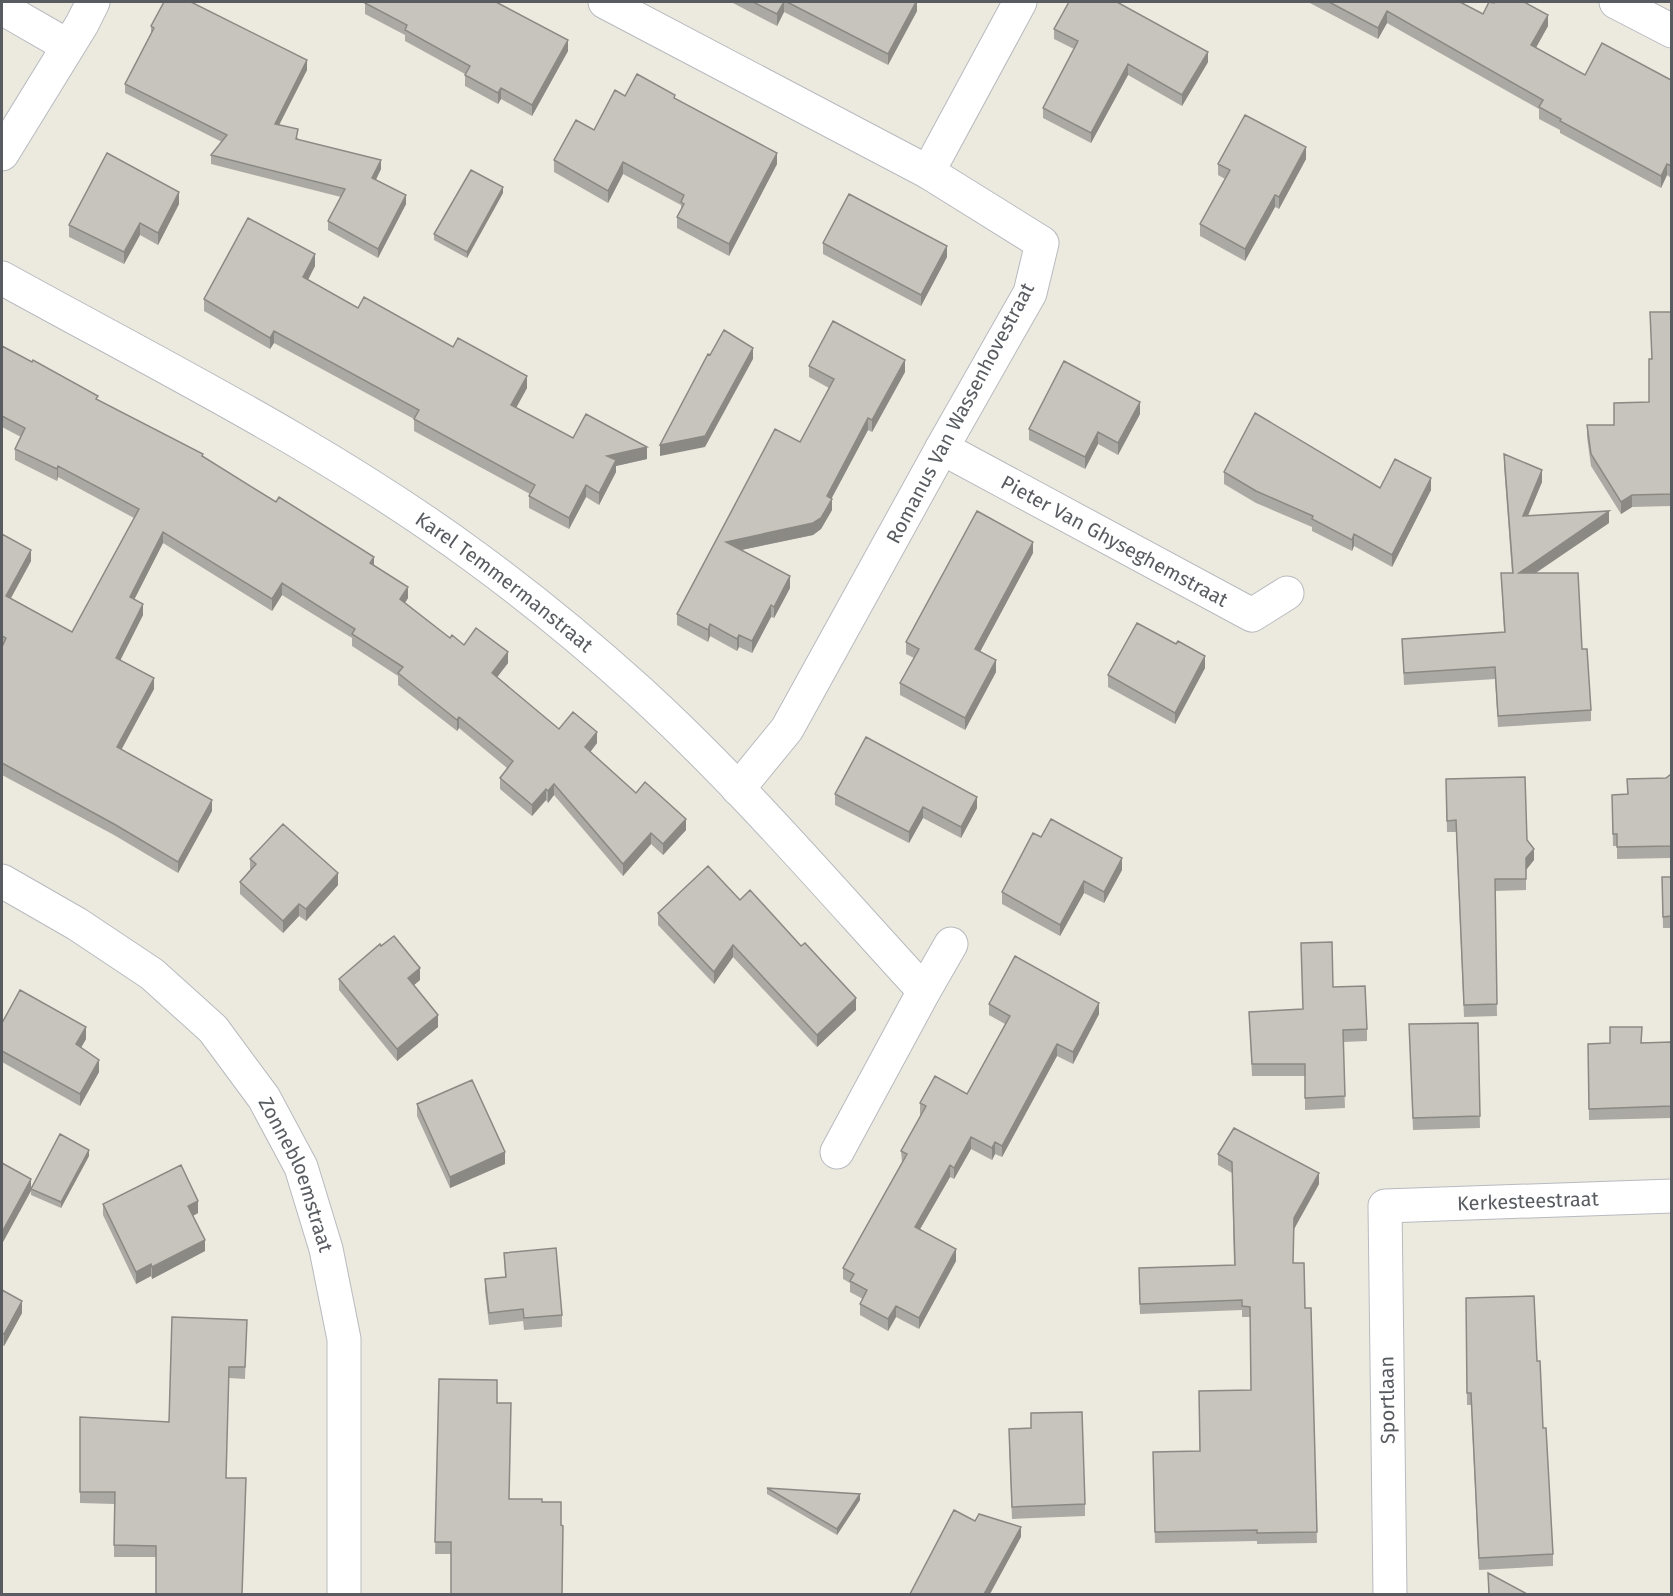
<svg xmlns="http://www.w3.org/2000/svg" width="1673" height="1596" font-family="'Fira Sans',sans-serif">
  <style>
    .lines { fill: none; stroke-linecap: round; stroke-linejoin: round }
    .street-casing { stroke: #b7babf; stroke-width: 35 }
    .street { stroke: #fff; stroke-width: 33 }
    .wall { fill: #aba9a3 }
    .shaded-wall { fill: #8b8984 }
    .building { fill: #c7c4bd; stroke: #8b8984; stroke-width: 1.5 }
    .labels { text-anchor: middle; stroke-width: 4.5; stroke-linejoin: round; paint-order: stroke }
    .street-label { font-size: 20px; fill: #585c61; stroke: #fff }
  </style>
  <rect width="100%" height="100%" fill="#eceadf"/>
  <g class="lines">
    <!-- street casing -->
    <g class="street-casing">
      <g id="street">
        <path d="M605,2L928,172L1042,243L1030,293L942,448L787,729L738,789"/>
        <path d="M1616,2L1672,31"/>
        <path d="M2,8L68,46"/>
        <path d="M2,154L82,24L93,2"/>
        <path d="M928,172L1020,2"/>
        <path id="s1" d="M2,278C161,366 327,448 475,557C531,598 587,644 639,691C741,784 831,890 924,991L951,944"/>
        <path id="s2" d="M942,448L1252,615L1287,593"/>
        <path id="s3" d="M2,881L77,924L152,974L213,1029L264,1098L301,1167L326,1249L344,1339V1594"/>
        <path d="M837,1152L924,991"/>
        <path id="s4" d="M1390,1594L1385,1206L1672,1196"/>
      </g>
    </g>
    <!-- street -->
    <use href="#street" class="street"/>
  </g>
  <!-- wall -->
  <path class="wall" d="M731,2H917V11L888,65L784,12L777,26Z
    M1308,2H1460L1483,14L1548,26L1536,48L1585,75L1671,80V178L1667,175L1661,188L1560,133V130L1539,119V109L1387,23L1378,39Z
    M365,3L568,51L532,116L501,99L498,104L465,86V74L405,41V35L365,14Z
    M151,26L307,70L279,125L298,138V140L381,169L376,180L406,204L378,258L328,230V221L341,197L211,164V155L222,142L125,93V84L151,33Z
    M1054,29L1208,62L1182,106L1128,75L1091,143L1043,118V108L1074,49L1054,39Z
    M625,96L675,99L777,164L729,256L677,228V217L681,209V205L623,174L608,203L554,172V160L594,130Z
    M1306,159L1279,209L1275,207L1245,261L1200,236V224L1225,179L1218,175V164Z
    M503,193L467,258L434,240V234Z
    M179,204L158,245L140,235L124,264L69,237V225Z
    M823,243L947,257L921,306L823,254Z
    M315,266L308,280L358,308L527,388L516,408L573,438L647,459L616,466V472L599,505L586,497L569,529L529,508V496L530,494L414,431V419L274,343L270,349L204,311V299Z
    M1671,312V506L1632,507L1621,514L1591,466L1587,437V425H1614L1649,402L1651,359Z
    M2,346L98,400L203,456L374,566L408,598L405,603L450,638L508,663L497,677L559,729L597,743L590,752L636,793L686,830L663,855L651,844L623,876L554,795L548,803L546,800L532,816L500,789V778L507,768L459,728L457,731L398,685V676L352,646V638L282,595L272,611L163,543L134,599L143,615L120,660L154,689L121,749L212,811L178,873L114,835L2,775V534L31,561L11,598L72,632L134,518L58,477L57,481L15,460V449L21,437L2,427Z
    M809,366L905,372L872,432L868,430L831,499L832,510L821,529L813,535L742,550L790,588L774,618L771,617L752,653L739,647L737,651L710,636L708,642L677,625V614L800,442L829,388L809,377Z
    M1140,414L1118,455L1098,444L1085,469L1029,440V429Z
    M1504,454L1542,482L1528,516L1609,523L1536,573L1582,649L1591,710V721L1498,727L1495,679L1404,685L1402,639L1504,632L1501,573H1512L1504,466Z
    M1224,472L1380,488L1431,490L1392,567L1354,546L1352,551L1312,531V527L1256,503L1224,484Z
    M1033,553L980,652L996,672L965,730L900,695V683L914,658L906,654V642Z
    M1205,668L1175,724L1108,687V675Z
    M1671,774V858L1617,859V846H1613L1612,807L1627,794V779L1666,778Z
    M1446,779L1527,840L1534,860L1526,870V890L1495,891L1497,1016L1464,1017L1456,832H1447Z
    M835,794L977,808L961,838L923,818L909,843L835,805Z
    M1041,837L1122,870L1104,903L1084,893L1060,936L1002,904V892Z
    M250,859L338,885L306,921L299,916L283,933L240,894V882L250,870Z
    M1662,877H1671V928H1663Z
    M740,900L856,1010L817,1047L733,957L714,984L658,925V913Z
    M339,979L420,980L414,985L438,1027L397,1061L339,990Z
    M1333,987L1367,1029V1041L1343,1042L1345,1108L1305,1110V1076H1252L1249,1012L1302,1009Z
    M989,1004L1099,1014L1073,1064L1057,1056L1002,1157L995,1154L992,1160L971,1149L954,1179L950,1177L920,1229L956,1261L919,1329L896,1317L888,1331L860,1315V1304L863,1299L850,1292V1283L843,1279V1268L902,1162L901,1151L921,1115H920V1103L967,1094L1005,1024L989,1015Z
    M2,1023L86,1039L81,1048L99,1072L80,1106L2,1062Z
    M1478,1023L1480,1128L1413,1130L1409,1024Z
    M1671,1042V1118L1589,1120L1588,1044Z
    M417,1104L505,1164L450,1188L417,1116Z
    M1218,1154L1319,1184L1294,1229L1293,1263L1305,1308H1311L1317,1543L1257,1544V1541L1155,1543L1153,1463L1200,1451L1251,1390L1250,1317H1242V1310L1140,1314L1139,1279L1234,1265L1232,1173L1218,1165Z
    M89,1156L61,1208L31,1195V1189Z
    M103,1204L198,1213L193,1216L205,1251L152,1279L151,1276L136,1284L103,1215Z
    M504,1253L562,1315V1327L524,1330L523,1321L489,1325L485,1291V1279L505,1277Z
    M2,1290L22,1313L4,1346L2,1345Z
    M1466,1298L1537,1361L1553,1554V1566L1479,1570L1471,1405H1467Z
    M247,1320L245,1379L229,1378L156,1557H114V1504L80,1503V1417L169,1422Z
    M439,1379L497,1380L451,1554H435Z
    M1031,1413L1085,1504V1516L1012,1519L1009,1441L1031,1428Z
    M767,1488L860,1500L837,1535L767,1494Z"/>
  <!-- shaded-wall -->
  <path class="shaded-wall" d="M784,2V12L777,26V14Z
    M916,2H917V11L888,65V54Z
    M1387,11V23L1378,39V28Z
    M1548,15V26L1531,56V45Z
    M568,40V51L532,116V105Z
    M1208,52V62L1182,106V95Z
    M307,60V70L275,133V124Z
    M1128,64V75L1091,143V133Z
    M501,88V99L498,104V93Z
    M1306,147V159L1279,209V197Z
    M777,153V164L729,256V244Z
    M381,160V169L372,187V178Z
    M623,162V174L608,203V191Z
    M1667,164V175L1661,188V176Z
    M503,187V193L467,258V252Z
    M179,192V204L158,245V233Z
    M406,195V204L378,258V249Z
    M1275,195V207L1245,261V249Z
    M140,223V235L124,264V252Z
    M947,246V257L921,306V295Z
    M315,254V266L303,289V277Z
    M274,331V343L270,349V338Z
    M753,348V359L705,447L660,456V445Z
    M905,360V372L872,432V420Z
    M527,376V388L511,417V405Z
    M1140,402V414L1118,455V443Z
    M868,418V430L827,507V496Z
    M1098,432V444L1085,469V457Z
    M647,447V459L616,466V472L599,505V493L607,456Z
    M58,466V477L57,481V469Z
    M1542,470V482L1523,527V516Z
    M1431,478V490L1392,567V555Z
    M586,485V497L569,529V518Z
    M1632,495V507L1621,514V502Z
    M832,499V510L821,529L813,535L726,553V542Z
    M1609,511V523L1519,584V573Z
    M163,532V543L130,608V597Z
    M1354,534V546L1352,551V540Z
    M1033,542V553L975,661V649Z
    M31,550V561L6,607V596Z
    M374,557V568L370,563Z
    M790,576V588L774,618V607Z
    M282,583V595L272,611V599Z
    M408,587V598L400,610V599Z
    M143,604V615L116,669V658Z
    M771,605V617L752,653V641Z
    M710,624V636L708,642V630Z
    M739,635V647L737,651V639Z
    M508,652V663L492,684V673Z
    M1205,656V668L1175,724V713Z
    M996,660V672L965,730V718Z
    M154,678V689L117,758V747Z
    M459,717V728L457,731V720Z
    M597,732V743L585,759V747Z
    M554,784V795L548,803V791Z
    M546,789V800L532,816V805Z
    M977,797V808L961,838V827Z
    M212,800V811L178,873V862Z
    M923,807V818L909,843V832Z
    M686,819V830L663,855V844Z
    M651,833V844L623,876V864Z
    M1534,849V860L1526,870V858Z
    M1122,858V870L1104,903V892Z
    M338,873V885L306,921V909Z
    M1084,881V893L1060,936V925Z
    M299,904V916L283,933V921Z
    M733,945V957L714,984V972Z
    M420,968V980L408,990V978Z
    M856,998V1010L817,1047V1035Z
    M1099,1003V1014L1073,1064V1052Z
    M438,1015V1027L397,1061V1049Z
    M86,1027V1039L76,1056V1044Z
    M1057,1044V1056L1002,1157V1146Z
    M99,1060V1072L80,1106V1094Z
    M971,1137V1149L954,1179V1168Z
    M995,1142V1154L992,1160V1148Z
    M89,1150V1156L61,1208V1202Z
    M505,1152V1164L450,1188V1177Z
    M950,1165V1177L915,1238V1227Z
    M1319,1173V1184L1294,1229V1218Z
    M31,1179V1191L2,1244V1232Z
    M198,1201V1213L188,1218V1206Z
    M205,1240V1251L152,1279V1267Z
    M956,1249V1261L919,1329V1318Z
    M151,1264V1276L136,1284V1272Z
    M22,1301V1313L4,1346V1334Z
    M896,1306V1317L888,1331V1319Z
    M860,1494V1500L837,1535V1529Z
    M1021,1527V1537L990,1594H984Z"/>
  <!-- building -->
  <path class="building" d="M164,2H191L307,60L275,124L298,129L296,139L381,160L372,178L406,195L378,249L328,221L345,189L211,155L227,135L125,84L154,28L151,26Z
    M366,2H496L568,40L532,105L501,88L498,93L465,75L470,66L405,30L407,25L365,3Z
    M753,2H784L777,14Z
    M787,2H916L888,54Z
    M1069,2H1117L1208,52L1182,95L1128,64L1091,133L1043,108L1078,41L1054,29Z
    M1329,2H1460L1483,14L1489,2L1494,3L1495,2H1524L1548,15L1531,45L1585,75L1602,43L1671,80V166L1667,164L1661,176L1560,121L1561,119L1539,107L1543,100L1387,11L1378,28Z
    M637,74L675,95L674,98L777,153L729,244L677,217L684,204L681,202L684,195L623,162L608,191L554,160L576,120L594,130L615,90L625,96Z
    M1245,115L1306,147L1279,197L1275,195L1245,249L1200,224L1230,170L1218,164Z
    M107,153L179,192L158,233L140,223L124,252L69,225Z
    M471,170L503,187L467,252L434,234Z
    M849,194L947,246L921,295L823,243Z
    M248,218L315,254L303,277L358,308L364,297L453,347L458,338L527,376L511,405L573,438L586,414L647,447L607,456L616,460L599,493L586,485L569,518L529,496L535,485L414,419L419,410L274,331L270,338L204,299Z
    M1650,312H1671V494L1632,495L1621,502L1591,454L1587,425H1614V403L1649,402V359H1652Z
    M833,321L905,360L872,420L868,418L827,496L832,499L821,518L813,523L726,542L790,576L774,607L771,605L752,641L739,635L737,639L710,624L708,630L677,614L775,429L800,442L834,379L809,366Z
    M724,330L753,348L705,436L660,445L708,354L710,355Z
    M2,346L32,362L33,360L98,396L96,399L203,454L202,456L276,502L279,497L374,557L370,563L408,587L400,599L450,638L452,635L464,645L476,628L508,652L492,673L559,729L573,712L597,732L585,747L636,793L645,782L686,819L663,844L651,833L623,864L554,784L548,791L546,789L532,805L500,778L513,761L459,717L457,720L398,673L403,667L352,634L355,629L282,583L272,599L163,532L130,597L143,604L116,658L154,678L117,747L212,800L178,862L114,824L2,763V647L6,638L2,636V534L31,550L6,596L72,632L139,509L58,466L57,469L15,449L25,428L2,416Z
    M1064,361L1140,402L1118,443L1098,432L1085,457L1029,429Z
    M1255,413L1380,488L1395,459L1431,478L1392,555L1354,534L1352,540L1312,519L1313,516L1256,491L1224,472Z
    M1504,454L1542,470L1523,516L1609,511L1519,573H1578L1582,649H1587L1591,710L1498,716L1495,667L1404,673L1402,639L1505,632L1501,573H1513Z
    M977,511L1033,542L975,649L996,660L965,718L900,683L919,649L906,642Z
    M1137,623L1176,644L1178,641L1205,656L1175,713L1108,675Z
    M866,737L977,797L961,827L923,807L909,832L835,794Z
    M1671,774V846L1617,847V834H1613L1612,795L1628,794L1627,779L1666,778Z
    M1525,777L1527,840L1534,849L1526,858V879H1495L1497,1004L1464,1005L1456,820L1447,821L1446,779Z
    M1051,819L1122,858L1104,892L1084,881L1060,925L1002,892L1033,833L1041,837Z
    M283,824L338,873L306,909L299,904L283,921L240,882L256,864L250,859Z
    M708,866L740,900L750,890L801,946L805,943L856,998L817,1035L733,945L714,972L658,913Z
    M1662,877H1671V916L1663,917Z
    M394,936L420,968L408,978L438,1015L397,1049L339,979L380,944L381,946Z
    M1332,942L1333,987L1365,986L1367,1029L1343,1030L1345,1096L1305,1098V1064H1252L1249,1012L1303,1009L1301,943Z
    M1015,956L1099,1003L1073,1052L1057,1044L1002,1146L995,1142L992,1148L971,1137L954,1168L950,1165L915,1227L956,1249L919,1318L896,1306L888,1319L860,1304L867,1290L850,1281L854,1274L843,1268L907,1154L901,1151L926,1106L920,1103L935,1076L967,1094L1010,1016L989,1004Z
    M20,990L86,1027L76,1044L99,1060L80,1094L2,1051V1023Z
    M1478,1023L1480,1116L1413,1118L1409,1024Z
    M1610,1027H1642L1641,1043L1671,1042V1106L1589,1109L1588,1044L1610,1043Z
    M472,1080L505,1152L450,1177L417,1104Z
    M1234,1128L1319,1173L1294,1218L1293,1263H1304L1305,1308H1311L1317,1532L1257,1533V1530L1155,1532L1153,1452L1200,1451L1199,1391L1251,1390L1250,1307L1242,1306V1300L1140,1304L1139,1268L1235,1265L1232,1162L1218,1154Z
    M60,1134L89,1150L61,1202L31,1189Z
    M2,1163L31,1179L2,1232Z
    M181,1165L198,1201L188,1206L205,1240L152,1267L151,1264L136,1272L103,1204Z
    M556,1248L562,1315L524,1318L523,1309L489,1313L485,1279L506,1277L504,1253Z
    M2,1290L22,1301L4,1334L2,1333Z
    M1534,1296L1537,1361H1540L1543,1428H1546L1553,1554L1479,1558L1471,1393H1467L1466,1298Z
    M172,1317L247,1320L245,1367H229L226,1478H246L242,1594H156V1546L114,1545L115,1492H80V1417L169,1422Z
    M439,1379L497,1380V1403H511L509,1499H542V1502H561V1525L563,1526L562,1594H451V1542H435Z
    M1082,1412L1085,1504L1012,1507L1009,1429L1031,1428V1413Z
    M767,1488L860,1494L837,1529Z
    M954,1510L975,1521L979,1514L1021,1527L984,1594H910Z
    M1488,1573L1527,1594H1489Z"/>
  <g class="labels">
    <!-- street labels -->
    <g class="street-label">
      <text transform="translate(960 413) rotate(-62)" y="7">Romanus Van Wassenhovestraat</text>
      <text dy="7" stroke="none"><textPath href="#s2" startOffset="196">Pieter Van Ghyseghemstraat</textPath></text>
      <text dy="7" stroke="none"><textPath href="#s1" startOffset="588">Karel Temmermanstraat</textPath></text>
      <text dy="7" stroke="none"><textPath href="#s3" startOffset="428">Zonnebloemstraat</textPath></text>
      <text dy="7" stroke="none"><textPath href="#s4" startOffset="531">Kerkesteestraat</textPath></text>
      <text transform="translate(1387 1400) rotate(-91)" y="7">Sportlaan</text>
    </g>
  </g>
  <!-- border -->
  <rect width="1673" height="1596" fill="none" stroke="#585c61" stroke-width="6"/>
</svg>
